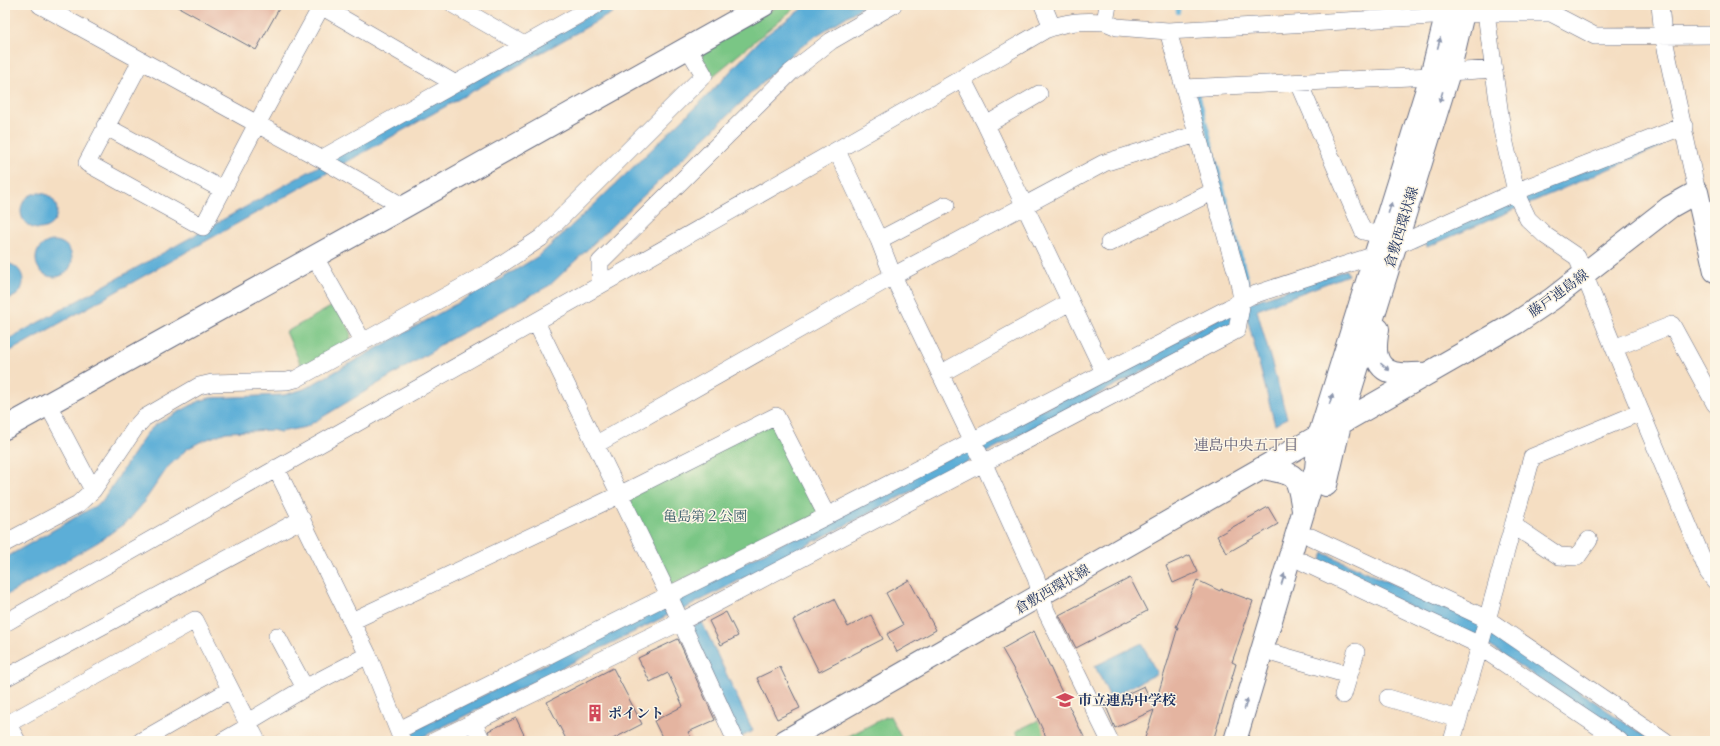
<svg xmlns="http://www.w3.org/2000/svg" width="1720" height="746" font-family="'IM FELL English','Noto Serif JP',serif">
  <style>
    .green { fill: #7ac685; stroke: #4a7a72 }
    .water { fill: #5baed7; stroke: #3b6e9a }
    .lines { fill: none; stroke-linecap: round; stroke-linejoin: round }
    .stream { stroke: #5baed7; stroke-width: 4.5 }
    .building { fill: #e4b4a0 }
    .street-casing { stroke: #676c81; stroke-width: 18 }
    .secondary-casing { stroke: #676c81; stroke-width: 24 }
    .street { stroke: #fff; stroke-width: 17 }
    .secondary { stroke: #fff; stroke-width: 22 }
    .oneway { fill: #8d97ae }
    .labels { text-anchor: middle; stroke-width: 3; stroke-linejoin: round; paint-order: stroke }
    .street-label { font-size: 14px; fill: #1b2f5e; stroke: #fcf5e5 }
    .park-label { font-size: 14px; fill: #385c6a; stroke: #fcf5e5 }
    .poi-label { font-size: 14px; font-weight: bold; fill: #1b2f5e; stroke: #fcf5e5; text-anchor: start }
    .neighbourhood-label { font-size: 15px; fill: #615e75; stroke: #fcf5e5 }
  </style>
  <rect width="100%" height="100%" fill="#fcf5e5"/>
  <filter id="ink" filterUnits="userSpaceOnUse"><feTurbulence type="fractalNoise" baseFrequency=".025" numOctaves="2"/><feDisplacementMap in="SourceGraphic" scale="8" xChannelSelector="R" yChannelSelector="G"/><feConvolveMatrix kernelMatrix="1 2 1 2 8 2 1 2 1" color-interpolation-filters="sRGB"/></filter>
  <filter id="wash" filterUnits="userSpaceOnUse"><feTurbulence type="fractalNoise" baseFrequency=".012" numOctaves="4" result="noise"/><feDisplacementMap in="SourceGraphic" scale="16" xChannelSelector="R" yChannelSelector="G"/><feGaussianBlur stdDeviation="0.9" result="paint"/><feColorMatrix in="noise" values="0 0 0 0 0 0 0 0 0 0 0 0 0 0 0 0 0 1.4 0 .05"/><feComposite in="paint" operator="in"/></filter>
  <g filter="url(#wash)">
    <rect width="100%" height="100%" fill="#f5dec2"/>
    <!-- green -->
    <path class="green" d="M780,5H798L713,76L702,57L705,48Z
      M336,304L351,332L350,341L302,367L286,332Z
      M771,422L817,510L816,516L671,585L631,504V495Z
      M890,716L903,741H839L886,717Z
      M1039,720L1049,741H1021L1016,731Z"/>
    <!-- water -->
    <path class="water" d="M608,5H626L5,354V341Z
      M807,5H865L811,39L791,55L550,285L438,346L434,350L306,427L280,432L272,430L226,432L200,442L187,449L168,467L141,506L128,521L98,542L5,596V558L102,502L146,434L155,425L199,401L210,398L284,395L304,389L506,276L540,255L595,204L708,95L762,38Z
      M1659,139L1662,146L1427,247L1425,238Z
      M21 211a18 18 0 1 1 36 0a18 18 0 1 1-36 0Z
      M36 259a18 18 0 1 1 36 0a18 18 0 1 1-36 0Z
      M5,263C29,265 29,298 5,299Z
      M1346,270L1348,275L1257,310L1287,418L1275,425L1247,317L682,610L668,615L414,741H393L664,604L1249,303Z
      M1324,553L1479,623L1652,741H1631L1487,644L1320,563Z
      M702,622L753,731L739,738L688,628Z
      M1142,643L1157,674L1110,697L1095,666Z"/>
    <g class="lines">
      <!-- stream -->
      <path class="stream" d="M1178,5V12
        M1198,94L1249,289
        M1416,246L1431,240"/>
    </g>
    <g id="blocks">
      <!-- building -->
      <path class="building" d="M175,5H281L256,50Z
        M1268,507L1278,524L1227,553L1217,536Z
        M1190,555L1198,572L1173,583L1166,566Z
        M1130,578L1147,611L1076,648L1059,615Z
        M909,580L936,630L897,652L887,634L903,625L886,593Z
        M1197,580L1220,591L1221,589L1253,601L1232,662L1236,664L1213,741H1144L1154,710L1115,728L1105,704L1144,686L1154,708L1178,627H1176Z
        M834,599L848,627L871,615L883,639L819,672L793,620Z
        M726,612L738,636L721,645L709,621Z
        M1034,631L1055,678L1086,741H1048L1019,679L1002,649Z
        M678,639L715,720L688,732L693,741H664L654,721L683,706L668,673L650,682L638,658Z
        M780,667L800,708L777,719L757,678Z
        M613,668L642,724L609,741H567L547,702Z
        M516,718L527,741H493L488,731Z"/>
    </g>
  </g>
  <g filter="url(#ink)">
    <use href="#blocks" fill-opacity="0" stroke="#676c81" stroke-width="1"/>
    <g class="lines">
      <!-- street casing -->
      <g class="street-casing">
        <path id="street" d="M40,5L321,159L404,207
          M454,5L524,45
          M1043,5L1052,27
          M1660,5L1663,35L1697,192
          M321,6L454,83
          M1486,13L1502,130L1517,196L1528,219L1546,236L1577,257L1614,348L1708,572L1715,581
          M1168,31L1486,13H1551L1595,36L1715,35
          M141,61L87,163L203,227L257,124L322,5
          M1449,72L1493,69
          M962,78L986,125L1104,372
          M1299,83L1363,231L1381,235
          M1185,88L1431,76
          M986,125L1039,94
          M105,126L223,190
          M837,151L879,240L893,276L983,462L1036,578L1046,611L1110,741
          M321,159L596,5
          M879,240L946,205
          M1109,243L1212,192
          M314,256L363,342
          M600,284V262L791,72L831,41L893,5
          M536,322L669,596L736,741
          M1614,348L1672,325L1715,404
          M940,374L1070,302
          M48,405L93,490
          M595,445L893,276L1104,163L1197,134
          M276,468L368,655L402,740
          M1513,525L1559,556L1577,557L1589,540
          M1311,537L1487,619L1665,741
          M5,543L78,504L93,490L135,428L144,418L199,386L212,383L287,381L296,379L491,271L541,238L704,75L688,48
          M1303,562L1471,641L1620,741
          M352,621L619,495L776,416L827,516
          M5,623C351,425 700,231 1045,30C1067,21 1082,21 1105,22L1108,5
          M277,636L305,688
          M1276,654L1349,675
          M5,678L302,519
          M1343,695L1356,652
          M1388,698L1458,719
          M248,722L305,688L368,655
          M473,722L482,741
          M399,730L827,516L1229,308L1250,296L1375,255L1515,192L1684,126
          M17,741L10,728L11,722L195,620L257,741
          M141,741L230,690
          M223,741L249,726
          M435,741L680,622L1237,330L1242,300L1239,282L1168,31L1117,27L1105,22
          M1452,741L1477,656L1532,457L1641,412"/>
      </g>
      <!-- secondary casing -->
      <g class="secondary-casing">
        <path id="secondary" d="M1378,329C1375,345 1372,368 1394,373C1403,376 1416,373 1425,374
          M5,428L404,207L764,5
          M1262,468C1299,474 1297,475 1303,510
          M1326,485L1340,424L1449,72L1465,5
          M785,741L1516,323L1552,299L1670,207L1697,192L1715,271
          M1235,741L1316,469L1319,436L1431,76L1449,5"/>
      </g>
      <!-- street -->
      <use href="#street" class="street"/>
      <!-- secondary -->
      <use href="#secondary" class="secondary"/>
    </g>
    <!-- one-way arrows -->
    <defs><path id="oneway-solid" d="M-6-.8H1V-3.2L6.5 0L1 3.2V.8H-6Z"/></defs>
    <g class="oneway">
      <use href="#oneway-solid" transform="translate(1439 43) rotate(-75)"/>
      <use href="#oneway-solid" transform="translate(1441 97) rotate(107)"/>
      <use href="#oneway-solid" transform="translate(1390 208) rotate(-73)"/>
      <use href="#oneway-solid" transform="translate(1385 367) rotate(40)"/>
      <use href="#oneway-solid" transform="translate(1331 399) rotate(-73)"/>
      <use href="#oneway-solid" transform="translate(1283 579) rotate(-73)"/>
      <use href="#oneway-solid" transform="translate(1246 704) rotate(-74)"/>
    </g>
  </g>
  <!-- icons -->
  <defs>
    <g id="school-bare" transform="scale(1.38)"><path d="M0-5L7-2L0 1L-7-2ZM-4 1L0 2.5L4 1V4Q0 6-4 4Z" fill="#d1495b" stroke="#fcf5e5" stroke-width="2.5" paint-order="stroke"/></g>
    <g id="building-bare" transform="scale(1.38)"><path d="M-4-6H4V6H1V3H-1V6H-4ZM-2.5-4.3h1.7v1.8h-1.7ZM.8-4.3h1.7v1.8H.8ZM-2.5-1h1.7V.8h-1.7ZM.8-1h1.7V.8H.8Z" fill="#d1495b" stroke="#fcf5e5" stroke-width="2.5" paint-order="stroke"/></g>
  </defs>
  <g fill-rule="evenodd">
    <use href="#school-bare" x="1065" y="700"/>
    <use href="#building-bare" x="595" y="713"/>
  </g>
  <g class="labels">
    <!-- street labels -->
    <g class="street-label">
      <text transform="translate(1401 227) rotate(-73)" y="5">倉敷西環状線</text>
      <text transform="translate(1558 293) rotate(-36)" y="5">藤戸連島線</text>
      <text transform="translate(1052 589) rotate(-30)" y="5">倉敷西環状線</text>
    </g>
    <!-- park labels -->
    <g class="park-label">
      <text x="705" y="521">亀島第２公園</text>
    </g>
    <!-- poi labels -->
    <g class="poi-label">
      <text x="1078" y="705">市立連島中学校</text>
      <text x="608" y="718">ポイント</text>
    </g>
    <!-- neighbourhood labels -->
    <g class="neighbourhood-label">
      <text x="1246" y="450">連島中央五丁目</text>
    </g>
  </g>
  <!-- margin -->
  <rect width="1720" height="746" fill="none" stroke="#fcf5e5" stroke-width="20"/>
</svg>
